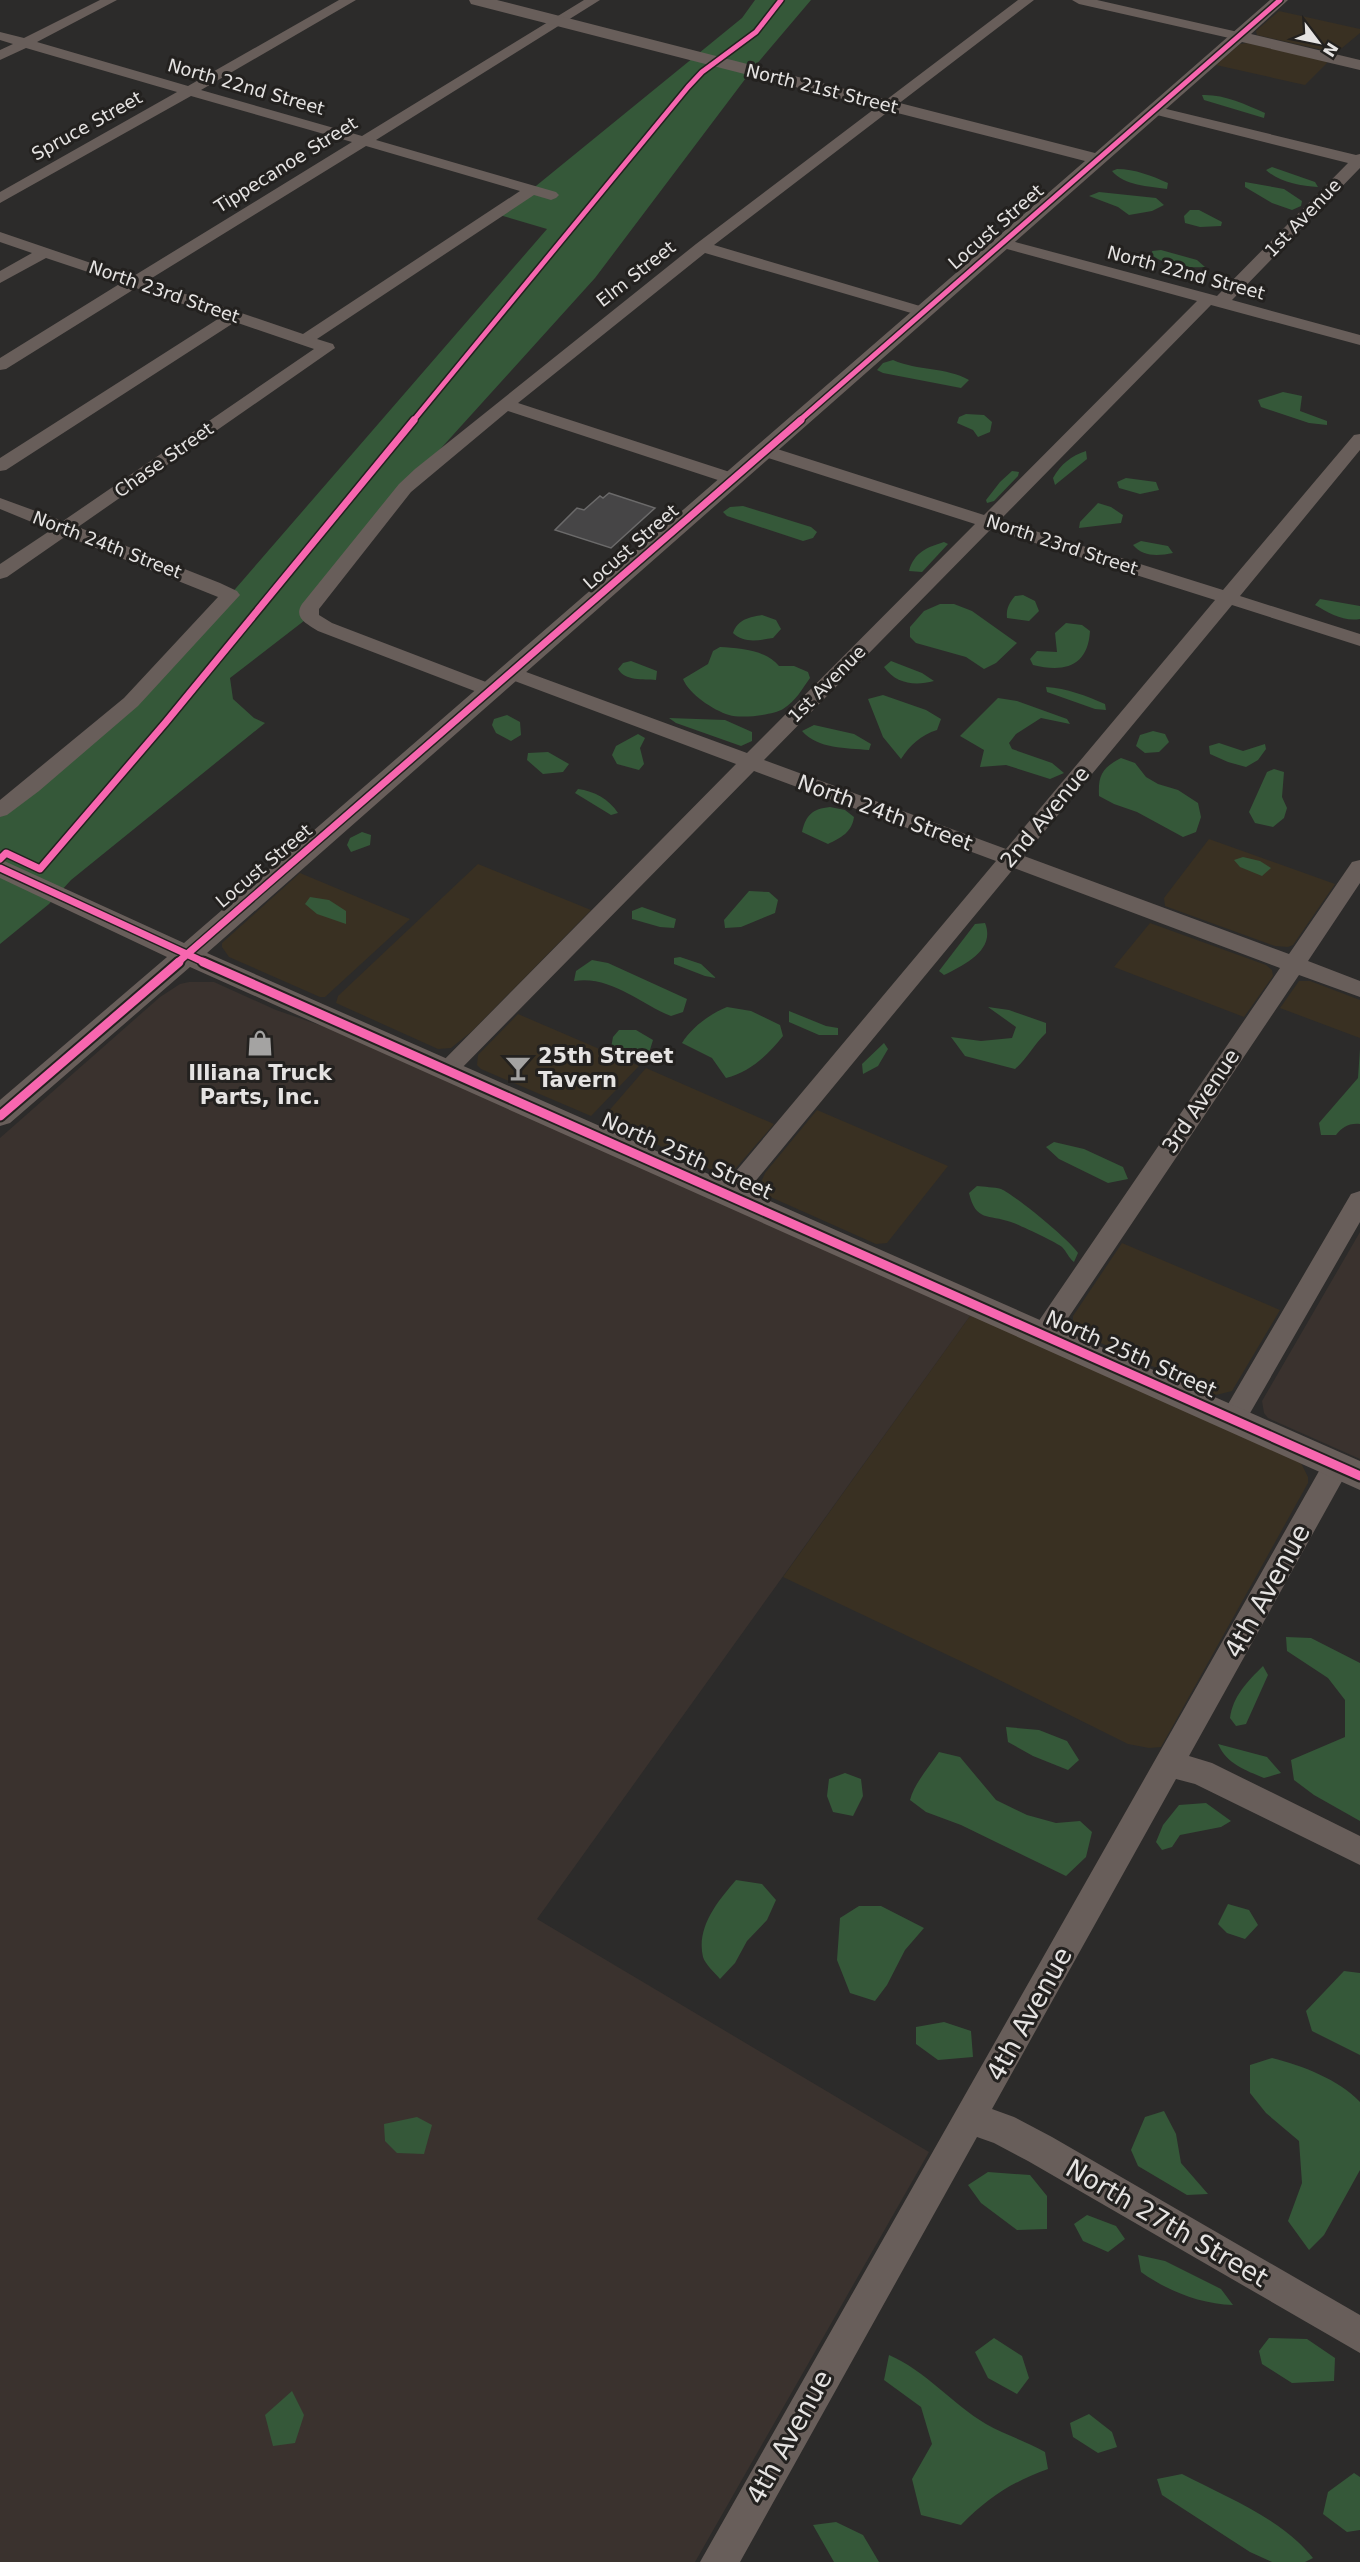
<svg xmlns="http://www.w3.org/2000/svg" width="1360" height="2562" font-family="'DejaVu Sans',sans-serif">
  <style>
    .commercial { fill: #393022 }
    .built { fill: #3a322e }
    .green { fill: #355839 }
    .building { fill: #464546; stroke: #6b6a6a; stroke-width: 1.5 }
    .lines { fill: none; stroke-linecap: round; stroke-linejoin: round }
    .minor { fill: #685e5a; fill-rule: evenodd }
    .tertiary { fill: #685e5a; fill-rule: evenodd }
    .cycleway-far2-casing { stroke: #23211f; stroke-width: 8 }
    .cycleway-far1-casing { stroke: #23211f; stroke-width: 10 }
    .cycleway-casing { stroke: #23211f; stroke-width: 13 }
    .cycleway-far2 { stroke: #f766af; stroke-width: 5 }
    .cycleway-far1 { stroke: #f766af; stroke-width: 7 }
    .cycleway { stroke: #f766af; stroke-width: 9 }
    .labels { text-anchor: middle; stroke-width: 6; stroke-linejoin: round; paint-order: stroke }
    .far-street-label { font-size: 18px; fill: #e5e3e2; stroke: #23211f }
    .street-label { font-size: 21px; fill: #e5e3e2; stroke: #23211f }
    .poi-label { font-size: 21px; font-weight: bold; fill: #e5e3e2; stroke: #23211f; text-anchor: start }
    .near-street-label { font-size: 26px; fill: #e5e3e2; stroke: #23211f }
  </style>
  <rect width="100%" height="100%" fill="#2c2b2a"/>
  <!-- commercial -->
  <path class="commercial" d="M1279,11L1360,29V33L1336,53L1257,35L1256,31Z
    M1247,43L1326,61L1327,63L1305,85L1216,65L1240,44Z
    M1209,839L1335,884L1293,945L1288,947L1275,946L1165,906L1164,898Z
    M478,864L591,910L471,1032L451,1048L438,1049L336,1003L338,996Z
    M300,873L410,919L325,997H320L229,957L222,947V943Z
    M1150,923L1266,965L1272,970L1273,976L1244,1017L1114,967Z
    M1299,981H1310L1360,1000V1038L1280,1008Z
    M518,1014L639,1066L591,1116L481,1069L477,1065L478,1055Z
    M646,1068L774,1124L736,1168L718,1173L607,1121V1113Z
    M817,1110L948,1166L887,1243L876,1244L766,1195L764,1192L762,1180L765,1173Z
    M1122,1243L1280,1310L1232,1391L1216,1395L1079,1333L1073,1327V1316Z
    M972,1313L1301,1463L1308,1477V1483L1161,1747L1149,1748L1128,1744L973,1667L783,1577Z"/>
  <!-- built -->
  <path class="built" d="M189,982H214L276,1010L351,1036L972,1313L537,1919L929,2152L695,2562H0V1138L160,997L180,984Z
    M1360,1232V1459L1268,1418L1264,1413L1262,1401Z"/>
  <!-- green -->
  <path class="green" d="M755,0H811L755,66L595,278L405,488L309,617L230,678L233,699L254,718L265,723L71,880L49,904L0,944V804L131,702L230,595L547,229L496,214L531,190L742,18Z
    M1202,95C1223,94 1245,104 1265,113L1264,118L1204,100Z
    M1272,167L1315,182L1318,187C1300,186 1279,182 1266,170Z
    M1117,169C1135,169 1152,176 1168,183L1167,189C1148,186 1125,186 1112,171Z
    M1245,182L1284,189L1302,201L1301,206L1292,210L1272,203L1245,187Z
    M1099,192L1156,198L1164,205L1152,211L1129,215L1118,207L1089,196Z
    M1190,210H1199L1222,222L1221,226L1200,227L1185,223L1184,216Z
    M1161,250L1197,260L1205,267C1186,268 1169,267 1153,256L1152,251Z
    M893,360C918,371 946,367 969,380L961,388L883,373L877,370L883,363Z
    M1283,392L1302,396L1300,411L1327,421V425L1309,423L1261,407L1258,400Z
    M966,414L984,415L992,422L990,432L978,437L973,430L957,423L959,417Z
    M1086,451L1087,459L1055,485L1053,478C1061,464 1071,456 1086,451Z
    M1012,471L1019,472L1018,476L994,501L987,503L986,500L1000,482Z
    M1126,478L1156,482L1159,490L1140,494L1119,488L1117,482Z
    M1098,503L1111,507L1123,515L1121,523L1079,528L1080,522Z
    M743,506L811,527L817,532L813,538L803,541L727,516L723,512L730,507Z
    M1141,541L1168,546L1173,553C1158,556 1143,557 1133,545Z
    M944,542L948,544L922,572L909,571C914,552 928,547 944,542Z
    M1023,595L1035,601L1039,611L1029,621L1007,618C1006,609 1009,603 1015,596Z
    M1320,599L1360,606V619C1344,622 1329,613 1315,605Z
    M940,604H954L972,611L1017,643L996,663L984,669L966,657L916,643L910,637V627L924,611Z
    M762,615L776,620L781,629L773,638C760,640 744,644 733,633C738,619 750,617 762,615Z
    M1066,623L1082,625L1090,631C1088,666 1065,673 1033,665L1030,659L1037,651L1057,652L1055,633Z
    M720,647C740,648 766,650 779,666H794L808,672L810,678C802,689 796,701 783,709C773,715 741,719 729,715C713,710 689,694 683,679L708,664L713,651Z
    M631,661L657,671L656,680C643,679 625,681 618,669L623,663Z
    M891,661L922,673L934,681C915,686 896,684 884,667Z
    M1046,687C1067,688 1086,696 1105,704L1106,710L1095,709L1047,692Z
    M883,695L926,710L941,719L937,730C921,735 910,745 901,759L883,737L868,699Z
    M998,698L1017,701L1067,719L1070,724L1041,718L1016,734L1009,743L1012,749L1052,763L1064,773L1050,779L1006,765L980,767L984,750L960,736Z
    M507,715L520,722L521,735L511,741L496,733L492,725L494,719Z
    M669,718L725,720L752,732V741L741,746L676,723Z
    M814,725L854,734L871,744L869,750C846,748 818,749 802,731Z
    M1153,731L1165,734L1169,742L1159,752L1145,753L1136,746L1140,735Z
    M638,734L645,738L640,748L644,764L639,770L617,764L612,755L616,746Z
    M1219,743L1243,751L1265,744L1266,749L1258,760L1246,767L1228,762L1210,754L1209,746Z
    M548,752L569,764L563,772L543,774L527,760L528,753Z
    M1121,758L1135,763L1146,777L1158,784L1178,790L1198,803L1201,817L1196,832L1183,837L1137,812L1114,804L1099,796C1098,775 1102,768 1121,758Z
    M1274,769L1284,772L1282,797L1287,808L1284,818L1273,827L1255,823L1249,812L1267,772Z
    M578,789C594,791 609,799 618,813L611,815L575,793Z
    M830,807L845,810L854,817C852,832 841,838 828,844L802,832C806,815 812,809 830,807Z
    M362,832L371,835L370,845L351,852L347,845L350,838Z
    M1243,857L1260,861L1271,868L1262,876L1240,867L1234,860Z
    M749,891L769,892L778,900L775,913L741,927L725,928L724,920Z
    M310,897L329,900L346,911V924L317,914L305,904Z
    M642,907L676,919L674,928L660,927L632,919V911Z
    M985,923C996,950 964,965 944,975L939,971L975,924Z
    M680,957L701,964L716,978L705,976L674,964V958Z
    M592,960L608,963L687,999L683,1012L671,1016C639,1003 610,975 574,981L576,971Z
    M727,1007L751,1011L780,1025L783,1036C768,1055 750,1072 726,1078L712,1058L682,1043C692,1027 710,1014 727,1007Z
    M988,1007L1009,1010L1046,1023V1033C1034,1044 1028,1058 1015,1069L965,1056L951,1037L981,1041L1012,1038L1016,1027Z
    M789,1011L826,1026L838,1028V1035H819L789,1022Z
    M619,1030H636L653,1040L649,1053L626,1057L611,1048L613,1037Z
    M884,1043L888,1049L878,1066L863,1074L862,1064Z
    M1360,1049V1124C1348,1123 1343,1127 1336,1135H1321L1319,1123L1358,1078Z
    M1054,1142L1084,1149L1123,1167L1128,1179L1108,1183L1059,1159L1046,1147Z
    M977,1186C984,1187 994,1187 1001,1189C1015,1195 1071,1241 1078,1253L1074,1262C1068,1257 1067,1252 1062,1247C1058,1243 1018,1224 1011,1222C988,1214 976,1222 969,1193Z
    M1286,1637L1311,1638L1360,1663V1821L1314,1795L1294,1780L1291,1760L1345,1737V1700L1328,1678L1287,1651Z
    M1263,1666L1268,1675L1246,1724L1236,1726L1230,1718C1233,1696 1247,1682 1263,1666Z
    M1006,1727L1039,1730L1067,1741L1079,1760L1068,1770L1033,1756L1008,1742Z
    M1218,1744L1267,1757L1281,1773L1264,1778C1245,1770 1227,1764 1218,1744Z
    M939,1752L960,1757L996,1800L1027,1815L1056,1823L1080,1821L1092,1832L1086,1857L1066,1876L961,1825L926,1812L910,1800C914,1784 929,1767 939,1752Z
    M845,1773L861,1779L863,1796L853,1816L833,1812L827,1796L829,1779Z
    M1206,1803L1231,1821L1221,1827L1180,1835L1172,1847L1162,1850L1156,1842L1163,1825L1179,1805Z
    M736,1880L762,1884L776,1900L767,1920L747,1941L735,1963L720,1979C715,1973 705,1964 703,1957C696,1927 718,1901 736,1880Z
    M1228,1904L1249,1910L1258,1925L1245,1939L1227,1933L1218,1924Z
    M859,1906H881L924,1928L905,1950L887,1985L875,2001L850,1993L837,1960L840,1918Z
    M1344,1971L1360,1973V2055L1312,2031L1306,2011Z
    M944,2022L971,2031L973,2057L938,2060L916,2044V2027Z
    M1272,2058C1303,2066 1338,2079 1360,2102V2170L1324,2235L1309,2250L1288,2221L1302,2183L1299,2141L1266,2113L1250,2093V2065Z
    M1164,2111L1176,2134L1181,2163L1208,2194L1187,2195L1138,2166L1131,2150L1145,2117Z
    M417,2117L432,2125L424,2154L397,2153L385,2141L384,2124Z
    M988,2172L1030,2175L1047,2196V2229L1017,2230L981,2203L968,2185Z
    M1087,2215L1116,2226L1125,2239L1108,2252L1083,2241L1074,2224Z
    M1138,2255L1165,2261L1221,2289L1233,2305C1200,2304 1168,2291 1141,2272Z
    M994,2338L1022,2356L1029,2378L1017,2394L988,2378L975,2352Z
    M1269,2338L1307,2339L1335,2358L1334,2381L1292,2383L1262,2364L1259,2351Z
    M889,2355C926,2371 952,2404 986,2424C1005,2435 1026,2441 1045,2452L1048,2469C1010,2483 989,2497 961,2525L921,2515L912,2479L932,2444L921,2407L884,2380Z
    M292,2391L304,2415L295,2443L273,2446L265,2415Z
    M1089,2414L1112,2432L1117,2447L1098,2453L1073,2437L1070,2423Z
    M1354,2473L1360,2477V2530L1347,2532L1323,2514L1328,2492Z
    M1182,2474C1226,2497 1281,2518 1313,2558L1305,2562H1272L1250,2552L1162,2495L1157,2479Z
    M836,2522L863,2535L879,2562H834L813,2525Z"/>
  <!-- building -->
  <path class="building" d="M609,493L655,508L611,548L555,530L577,508L584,510L600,496L603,498Z"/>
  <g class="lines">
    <!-- minor -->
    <path class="minor" d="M100,0H117L37,42L188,86L339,0H356L201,90L362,136L584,0H600L376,140L556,192L559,195L556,198L551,200L534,195L317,339L333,344L335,348L78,527L220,583L237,591L240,595L138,706L39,791L7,815L0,817V800L124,698L218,597L66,536L7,577L0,579V564L51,530L0,509V498L63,521L314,349L235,322L6,470L0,471V458L221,317L136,288L6,369L0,370V358L121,283L46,258L0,283V271L32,253L0,242V232L132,277L352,142L191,96L0,203V192L177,92L26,48L0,60V50L13,44L0,40V32L24,38ZM366,146L520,191L303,334L147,281Z
      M1018,0H1034L714,245L930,309L932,312L930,315H918L705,253L518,403L739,475L742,479L739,483H727L508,411L411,492L319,609V615L332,623L499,687L502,691L499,695H485L318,631C307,624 293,618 302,604L399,484L415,469L696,244Z
      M1072,0H1097L1238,32L1245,36L1238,40L1079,4Z
      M1154,106L1356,155L1360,154V168L1232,300L1360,335V345L1211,305L1000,520L1223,590L1354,435L1360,434V450L1240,596L1360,634V646L1232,605L1024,856L1289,954L1352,862L1360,860V883L1308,961L1360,981V997L1299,975L1052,1342L1043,1345L1034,1342L1030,1335L1034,1328L1280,968L1014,868L739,1201L730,1204L721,1201L718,1195L721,1189L996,861L754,771L455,1075L447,1077L439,1075L435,1069L736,764L504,677L501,673L504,669H518L747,753L975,524L759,455L756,451L759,447H771L984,515L1197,301L996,246L994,243L996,240H1008L1217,296L1348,163L1149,113L1147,110ZM991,529L1215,600L1006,849L764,760Z
      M1360,1191V1222L1242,1427L1233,1430L1224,1427L1220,1419L1224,1411L1351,1194Z
      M1337,1454L1347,1457L1351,1465L1189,1756L1212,1763L1360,1836V1865L1195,1784L1176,1779L992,2109L1014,2117L1052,2137L1360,2315V2353L1028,2161L994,2143L977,2137L740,2562H700L1327,1457Z"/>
    <!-- tertiary -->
    <path class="tertiary" d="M469,0H497L1095,153L1270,0H1288L1251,34L1360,60V70L1242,42L207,953L1360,1461V1490L190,967L10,1123L0,1126V1100L167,957L0,878V859L184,943L1085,161L471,4Z"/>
    <!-- cycleway-far2 casing -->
    <g class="cycleway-far2-casing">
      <path id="cycleway-far2" d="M413,421L688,87L702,72L756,32L781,0
        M799,421L1280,0"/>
    </g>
    <!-- cycleway-far1 casing -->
    <g class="cycleway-far1-casing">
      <path id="cycleway-far1" d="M0,859L6,853L40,869L166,722L414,420
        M0,868L206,963
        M177,963L801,420"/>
    </g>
    <!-- cycleway casing -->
    <g class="cycleway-casing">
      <path id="cycleway" d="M203,962L1360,1476
        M0,1116L179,962"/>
    </g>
    <!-- cycleway-far2 -->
    <use href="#cycleway-far2" class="cycleway-far2"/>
    <!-- cycleway-far1 -->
    <use href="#cycleway-far1" class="cycleway-far1"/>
    <!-- cycleway -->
    <use href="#cycleway" class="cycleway"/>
  </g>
  <!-- icons -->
  <defs>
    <g id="shop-bare" transform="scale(2.07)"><path d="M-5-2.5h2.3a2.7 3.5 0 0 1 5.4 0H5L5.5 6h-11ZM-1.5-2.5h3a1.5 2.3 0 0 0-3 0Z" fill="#a4a3a2" stroke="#23211f" stroke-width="2.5" paint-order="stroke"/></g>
    <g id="bar-bare" transform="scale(2.07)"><path d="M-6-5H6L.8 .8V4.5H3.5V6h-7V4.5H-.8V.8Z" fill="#a4a3a2" stroke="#23211f" stroke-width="2.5" paint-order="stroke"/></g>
  </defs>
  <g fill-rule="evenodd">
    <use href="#shop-bare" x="260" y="1043"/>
    <use href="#bar-bare" x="518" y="1068"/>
  </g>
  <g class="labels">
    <!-- far-street labels -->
    <g class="far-street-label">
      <text transform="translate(246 87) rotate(16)" y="6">North 22nd Street</text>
      <text transform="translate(822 89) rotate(14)" y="6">North 21st Street</text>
      <text transform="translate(87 126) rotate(-29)" y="6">Spruce Street</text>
      <text transform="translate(286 165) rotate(-32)" y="6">Tippecanoe Street</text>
      <text transform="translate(1303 218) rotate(-46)" y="6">1st Avenue</text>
      <text transform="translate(996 227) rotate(-41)" y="6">Locust Street</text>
      <text transform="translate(1186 273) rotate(15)" y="6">North 22nd Street</text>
      <text transform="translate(636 274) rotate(-38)" y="6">Elm Street</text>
      <text transform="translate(164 292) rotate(19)" y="6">North 23rd Street</text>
      <text transform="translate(164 460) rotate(-35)" y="6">Chase Street</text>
      <text transform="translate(107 545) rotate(21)" y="6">North 24th Street</text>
      <text transform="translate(1062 545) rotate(18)" y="6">North 23rd Street</text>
      <text transform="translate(631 547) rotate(-41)" y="6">Locust Street</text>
      <text transform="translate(827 684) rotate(-45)" y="6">1st Avenue</text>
      <text transform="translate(264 866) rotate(-40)" y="6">Locust Street</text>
    </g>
    <!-- street labels -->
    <g class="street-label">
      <text transform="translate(885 813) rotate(20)" y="7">North 24th Street</text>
      <text transform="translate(1045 817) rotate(-50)" y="7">2nd Avenue</text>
      <text transform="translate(1201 1101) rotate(-56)" y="7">3rd Avenue</text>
      <text transform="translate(687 1156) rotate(24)" y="7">North 25th Street</text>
      <text transform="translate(1131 1354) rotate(24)" y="7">North 25th Street</text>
    </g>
    <!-- poi labels -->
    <g class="poi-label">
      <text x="538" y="1063">25th Street<tspan x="538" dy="24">Tavern</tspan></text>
      <text x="260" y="1080" text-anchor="middle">Illiana Truck<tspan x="260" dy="24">Parts, Inc.</tspan></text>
    </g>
    <!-- near-street labels -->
    <g class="near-street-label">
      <text transform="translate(1267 1591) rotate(-61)" y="9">4th Avenue</text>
      <text transform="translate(1029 2014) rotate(-61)" y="9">4th Avenue</text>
      <text transform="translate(1167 2223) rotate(30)" y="9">North 27th Street</text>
      <text transform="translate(789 2437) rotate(-61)" y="9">4th Avenue</text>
    </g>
  </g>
  <!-- north arrow -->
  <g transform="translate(1318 42) rotate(122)" stroke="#23211f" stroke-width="4.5" paint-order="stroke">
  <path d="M0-4.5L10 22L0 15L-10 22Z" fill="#e5e3e2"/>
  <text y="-9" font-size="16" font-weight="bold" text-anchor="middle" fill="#e5e3e2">N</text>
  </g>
</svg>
